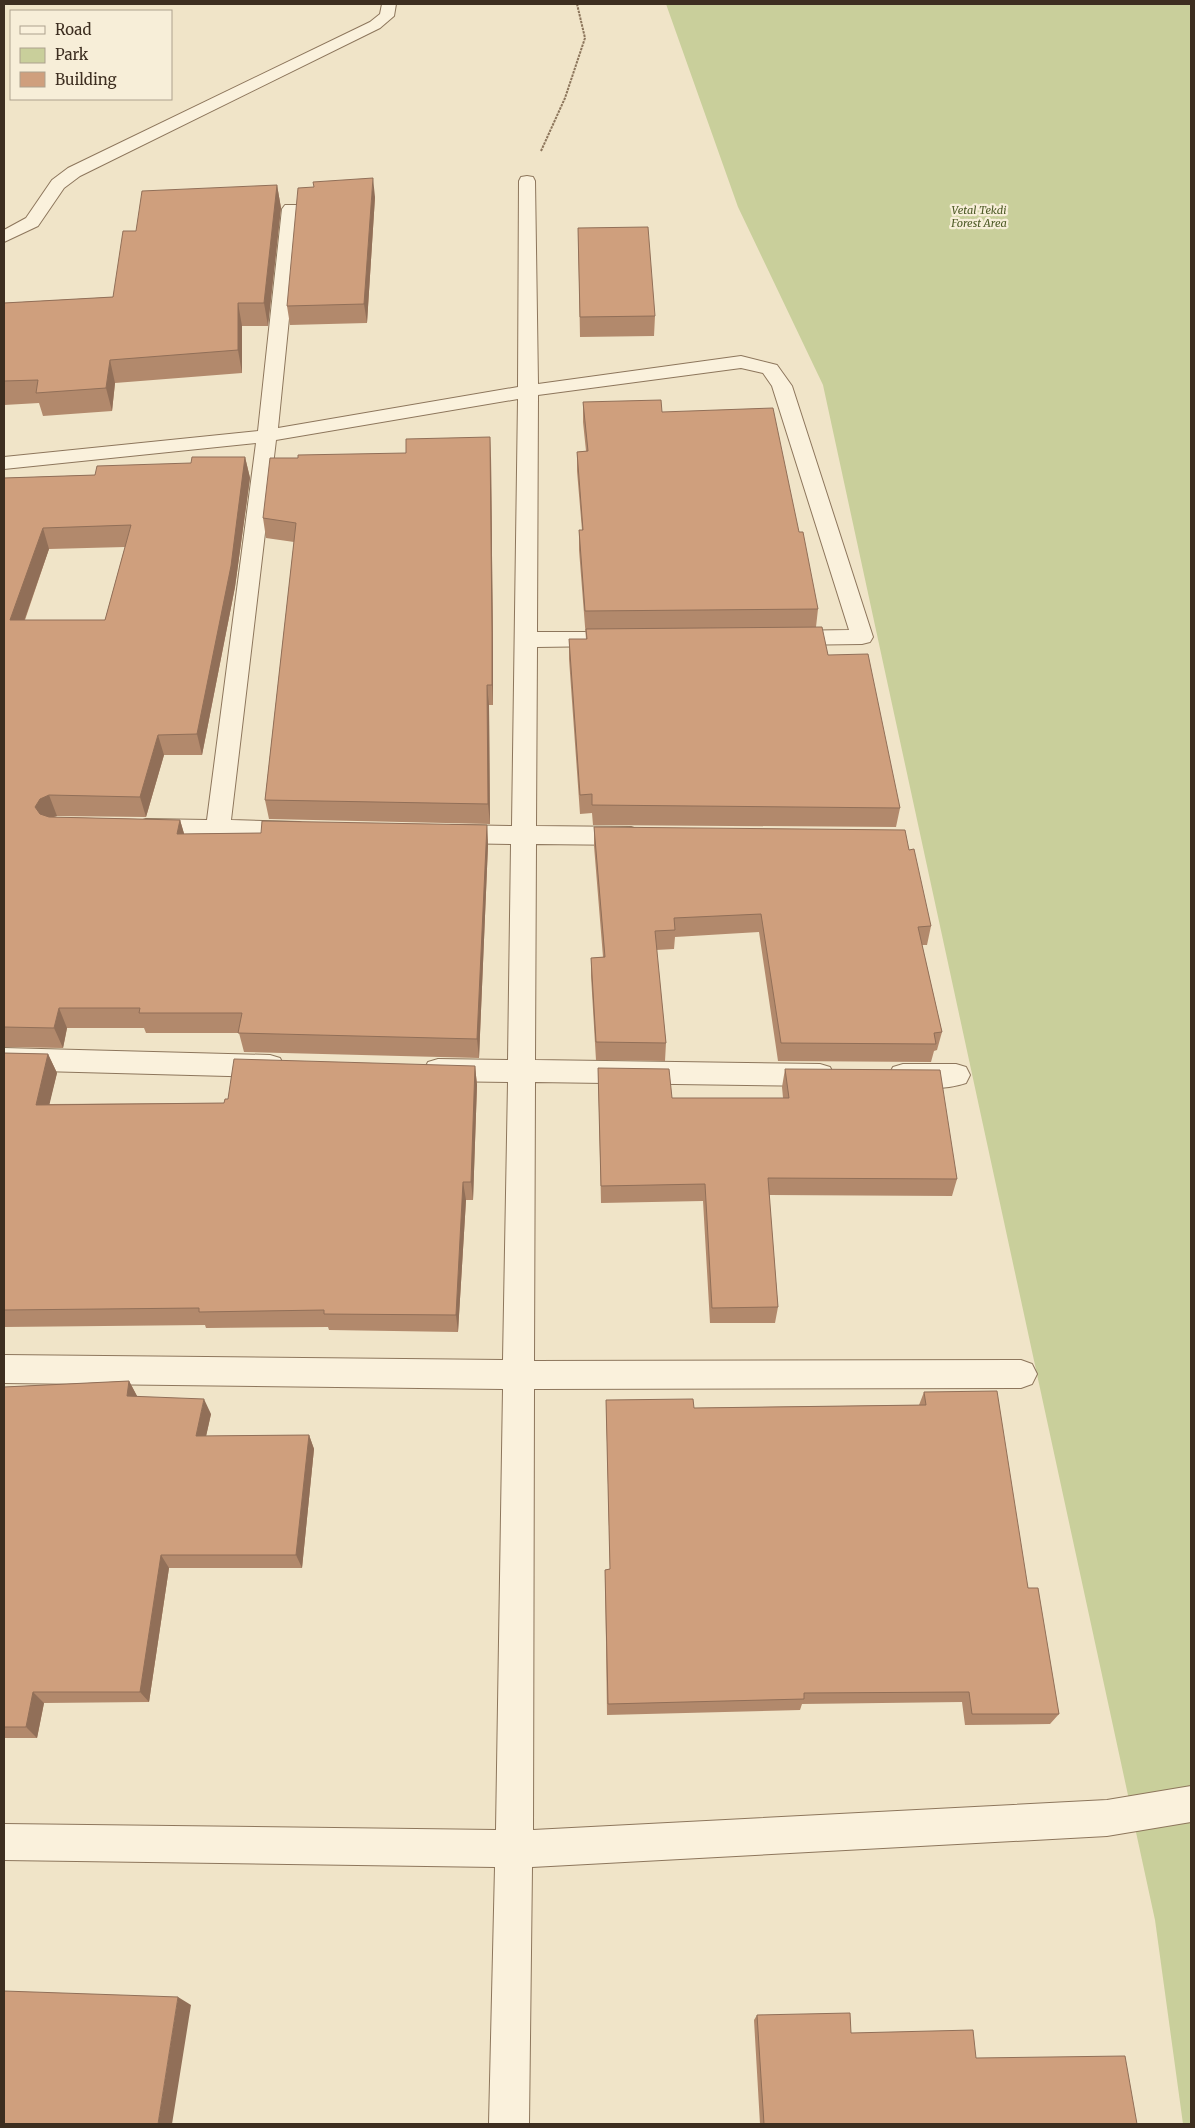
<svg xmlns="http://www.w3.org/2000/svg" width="1195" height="2128" font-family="Merriweather,serif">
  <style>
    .green { fill: #c9cf9b }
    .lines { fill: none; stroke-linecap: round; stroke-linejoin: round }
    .minor-casing { stroke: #8d765c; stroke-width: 2 }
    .path { stroke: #8d765c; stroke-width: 2; stroke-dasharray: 2.5 1; stroke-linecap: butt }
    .minor { fill: #faf1dc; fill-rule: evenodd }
    .wall { fill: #b2896c; fill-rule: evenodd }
    .shaded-wall { fill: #916f58 }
    .building { fill: #cf9f7d; stroke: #916f58; fill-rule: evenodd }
    .labels { text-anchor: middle; stroke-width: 4.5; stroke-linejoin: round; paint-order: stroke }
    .far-park-label { font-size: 11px; font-style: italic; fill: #4d5a26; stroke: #f7eed8 }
  </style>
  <rect width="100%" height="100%" fill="#f0e4c8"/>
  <!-- green -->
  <path class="green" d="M666,4H1191V2124H1183L1155,1920L823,385L738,207Z"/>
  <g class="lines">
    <!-- minor casing -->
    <g class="minor-casing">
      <path id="minor" d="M382,4H396L394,16L380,28L80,176L64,188L38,226L4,242V230L26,218L52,180L68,168L370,22L380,14Z
        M527,176L533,177L535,181L538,384L741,356L777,365L792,386L873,637L870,642L862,644L787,645L779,643L776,638L779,633L787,631L849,630L772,386L763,373L741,368L538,395L537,632H606L614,634L617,639L614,644L606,646L537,647L536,826L631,827L640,830L643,836L640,842L631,845L536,844L535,1060L820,1064L830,1067L834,1075L830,1083L820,1086L535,1082L534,1361L1021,1360L1032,1364L1037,1374L1032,1384L1021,1388L534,1389L533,1830L1107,1800L1191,1786V1822L1107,1836L532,1867L529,2124H489L495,1867L4,1860V1824L496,1830L503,1389L4,1383V1355L503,1360L508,1082L438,1081L428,1078L424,1070L428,1062L438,1059L508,1060L511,844L452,843L443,840L440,834L443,828L452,825L512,826L518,399L276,440L231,820L299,822L308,825L311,831L308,837L299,840L146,837L137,834L134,828L137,822L146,819L207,820L256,443L4,469V457L258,431L282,209L285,205H297L300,209L278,428L518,387L519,181L521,177Z
        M4,1048L270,1055L280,1058L284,1066L280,1074L270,1077L4,1070Z
        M903,1064H956L966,1067L970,1075L966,1083C946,1090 913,1090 893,1083L889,1075L893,1067Z"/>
    </g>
    <!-- path -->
    <path class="path" d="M541,151L565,98L585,38L577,4"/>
    <!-- minor -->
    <use href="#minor" class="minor"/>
  </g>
  <!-- wall -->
  <path class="wall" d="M277,185L281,208L268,326H242V373L115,383L112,411L43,416L39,403L4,405V303L113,297L136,231Z
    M375,197L367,323L290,325L287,306Z
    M578,228L655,316L654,336L580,337Z
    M583,402L662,412L799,532L818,609L816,627L828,655L900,808L896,827L593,825L592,813L580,814L569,659V639H586L579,550V530H582L577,471V452L586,451L583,422Z
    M245,457L250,478L235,587L202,755H164L146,817L57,816L53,817L180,820L184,834L261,833L487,825L488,845L479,1058L244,1052L239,1033H146L144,1028H67L63,1048L4,1047V478L95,475L191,463ZM125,547L105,620H25L49,549Z
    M491,457L493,652V705H489L490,824L269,819L265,800L294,542L266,538L263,518Z
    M594,827L909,850L931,926L927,945H922L942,1032L937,1050L934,1051L931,1062L778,1061L759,932L675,937L674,949L656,950L666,1043L665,1061L596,1060L591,976V958L603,957L594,846Z
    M4,1053L48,1054L57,1073L49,1104L224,1103L475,1066L477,1085L473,1200H466L458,1332L329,1330L328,1327L206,1328L205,1325L4,1327Z
    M598,1068L672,1098H783L782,1087L785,1069L957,1179L952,1196L769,1195L778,1307L775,1323H710L703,1201L601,1203Z
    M129,1381L137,1396L211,1414L206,1436L309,1435L314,1449L302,1568H169L149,1702L44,1703L37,1738H4V1387Z
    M924,1392L1028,1588L1059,1714L1050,1724L965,1725L962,1702L802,1704L800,1710L607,1715L605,1570L610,1569L606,1400L694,1408L919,1405Z
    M757,2015L976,2058L1137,2124H760L754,2020Z"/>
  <!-- shaded-wall -->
  <path class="shaded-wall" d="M373,178L375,197L367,323L364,304Z
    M277,185L281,208L268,326L264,303Z
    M238,303L242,326V373L238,350Z
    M110,360L115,383L112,411L106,388Z
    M490,437L491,457L493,652V705L492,685Z
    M245,457L250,478L235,587L202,755L197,734Z
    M43,528L49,549L17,641L10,620Z
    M487,685L489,705L490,824L488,804Z
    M158,735L164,755L146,817L140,797Z
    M49,795L57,816L47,819L43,828L35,807L40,799Z
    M180,820L186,840L177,834Z
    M487,825L488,845L479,1058L477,1039Z
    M59,1008L67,1028L63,1048L54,1028Z
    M48,1054L57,1073L45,1123L36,1105Z
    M475,1066L477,1085L473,1200L471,1182Z
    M463,1182L466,1200L458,1332L456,1315Z
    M129,1381L137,1396L134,1411L127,1396Z
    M204,1399L211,1414L203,1450L196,1436Z
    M309,1435L314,1449L302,1568L296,1555Z
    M161,1555L169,1568L149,1702L140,1692Z
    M33,1692L44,1703L37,1738L26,1727Z
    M178,1997L191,2005L172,2124H158Z"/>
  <!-- building -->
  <path class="building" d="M373,178L364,304L287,306L298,188L314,187L313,182Z
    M277,185L264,303H238V350L110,360L106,388L36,393L38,380L4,381V303L113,297L123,231H136L142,191Z
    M648,227L655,316L580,317L578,228Z
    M661,400L662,412L773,408L799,532H803L818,609L585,611L579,530H583L577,452L588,451L583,402Z
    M490,437L492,632V685H487L488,804L265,800L296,523L263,518L270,458H298V455L406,453V439Z
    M192,457H245L231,566L197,734L158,735L140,797L49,795L40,799L35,807L40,814L49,817L180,820L177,834L261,833L262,821L487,825L477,1039L238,1033L242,1013H139L140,1008H59L54,1028L4,1027V478L95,475L97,466L191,463ZM131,525L105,620H10L43,528Z
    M822,627L828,655L868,654L900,808L592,805V794L580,795L569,639H587L586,629Z
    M594,827L905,830L909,850L914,849L931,926L918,927L942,1032L934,1033L936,1044L781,1043L761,914L674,918L675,930L655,931L666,1043L596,1042L591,958L605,957Z
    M4,1053L48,1054L36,1105L224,1103L225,1099H228L234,1059L475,1066L471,1182H463L456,1315L324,1314V1310L199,1312V1308L4,1310Z
    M598,1068L669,1069L672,1098H789L785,1069L940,1070L957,1179L768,1178L778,1307L712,1308L705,1184L601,1186Z
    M129,1381L127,1396L204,1399L196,1436L309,1435L296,1555H161L140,1692H33L26,1727H4V1387Z
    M997,1391L1028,1588H1038L1059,1714H972L969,1692L804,1693V1699L608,1704L605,1570L610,1569L606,1400L693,1399L694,1408L926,1405L924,1392Z
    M4,1991L178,1997L158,2124H4Z
    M850,2013L851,2033L973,2030L976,2058L1125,2056L1137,2124H764L757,2015Z"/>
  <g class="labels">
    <!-- far-park labels -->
    <g class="far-park-label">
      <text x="979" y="214">Vetal Tekdi<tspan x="979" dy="13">Forest Area</tspan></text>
    </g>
  </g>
  <!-- border -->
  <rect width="1195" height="2128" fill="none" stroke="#3d2e20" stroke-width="10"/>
  <!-- legend -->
  <rect x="10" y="10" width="162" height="90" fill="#f7eed8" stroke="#ada18e"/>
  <rect x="20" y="26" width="25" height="8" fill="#faf1dc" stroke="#ada18e"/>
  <text x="55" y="35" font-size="15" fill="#3d2e20">Road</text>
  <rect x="20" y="48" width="25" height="15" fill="#c9cf9b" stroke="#ada18e"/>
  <text x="55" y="60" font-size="15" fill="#3d2e20">Park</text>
  <rect x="20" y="72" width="25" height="15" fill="#cf9f7d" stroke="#ada18e"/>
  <text x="55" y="85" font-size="15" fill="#3d2e20">Building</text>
</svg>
